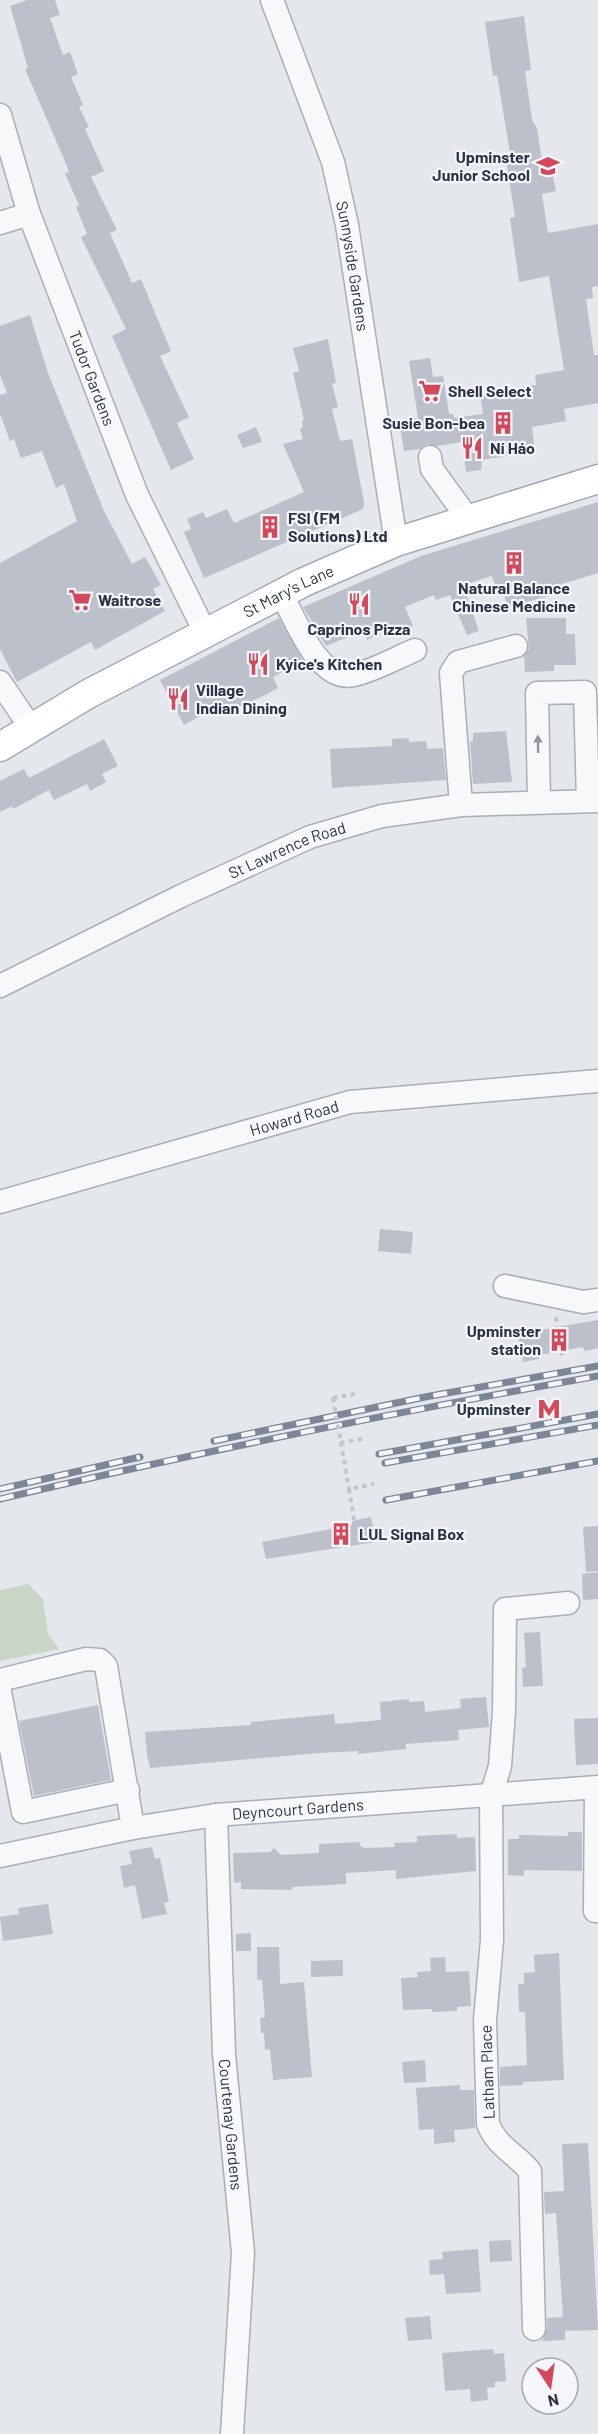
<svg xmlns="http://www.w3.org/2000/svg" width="598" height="2434" font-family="Barlow,sans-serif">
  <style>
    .green { fill: #c9d6c5 }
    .building { fill: #bbc0ca }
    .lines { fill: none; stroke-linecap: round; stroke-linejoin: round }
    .minor-casing { stroke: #a9aeb7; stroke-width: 25 }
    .major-casing { stroke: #a3abb8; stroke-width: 31 }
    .path { stroke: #c2c5cb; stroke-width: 4; stroke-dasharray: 4.5 4.5; stroke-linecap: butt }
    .minor { stroke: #f7f8fa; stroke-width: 22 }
    .major { stroke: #fff; stroke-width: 28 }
    .rail-casing { stroke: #7d8696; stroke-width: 7 }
    .rail { stroke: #f4f6f9; stroke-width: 4.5; stroke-dasharray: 14; stroke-linecap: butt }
    .path-bridge { stroke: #c2c5cb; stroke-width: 4; stroke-dasharray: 4.5 4.5; stroke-linecap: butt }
    .oneway { fill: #9196a0 }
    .labels { text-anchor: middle; stroke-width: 4.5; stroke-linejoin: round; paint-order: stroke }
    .poi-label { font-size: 16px; font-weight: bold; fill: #2b3445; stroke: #f4f6f9; text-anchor: start }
    .street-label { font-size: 16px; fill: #2b3445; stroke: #f4f6f9 }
  </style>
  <rect width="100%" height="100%" fill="#e4e7ec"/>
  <!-- green -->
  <path class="green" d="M28,1584L43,1599L48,1634L59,1649L0,1661V1590Z"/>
  <!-- building -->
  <path class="building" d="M27,0H55L60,15L50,18L63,55L70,52L78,74L71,77L83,105L79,107L89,127L85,129L104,171L91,177L117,230L110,233L132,283L141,279L171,351L160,356L189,417L177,423L194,459L171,470L112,336L126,329L81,237L87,234L76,207L79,205L65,174L69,172L64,159L25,69L28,68L10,6Z
    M524,16L531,70L525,71L532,120L537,128L541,155L552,171L556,191L542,194L548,233L598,224V286L592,287L593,298L586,299L594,355H598V403L564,409L566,421L532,427L535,451L482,460L481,470L466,472L462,442L437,446L427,444L420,449L404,451L399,421L418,418L409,361L430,358L433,377L443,376L449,414H453L454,418L483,414L480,393L536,385L535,375L564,370L549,276L519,282L510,218L515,217L506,160L511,159L497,75L493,76L485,22Z
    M30,315L48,373L104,511L132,564L145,557L161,585L153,589L165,611L95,650L91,642L17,682L0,649V563L77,521L64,484L56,488L42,451L21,458L14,439L10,441L0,414V395L7,393L0,375V326Z
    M328,339L336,383L332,384L338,407L332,409L340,441L352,439L364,502L363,509L204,578L184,532L191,529L187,519L203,512L206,518L227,509L234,523L304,492L283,444L303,439L300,429L303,427L302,421L304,420L293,373L299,371L293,348Z
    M256,427L262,442L243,448L237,435Z
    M598,502V573L562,584L564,592L508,607L501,587L496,589L492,576L463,585L479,631L467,635L450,595L436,600L434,595L405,607L413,626L399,633L397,630L388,634L386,630L367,640L363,631L326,646L303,607L421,556Z
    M279,618L303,661L273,677L278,688L265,695L221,715L217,707L184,725L160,680Z
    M526,618H566V634H575L576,665H554V671L525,672L524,656L529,649Z
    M506,731L512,782L473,784L470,742L473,741V733Z
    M409,738V742L426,741L427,749L443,748L446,780L332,788L330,749L392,746V739Z
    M104,739L118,766L102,774L106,782L90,791L87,784L54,800L49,790L13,809L12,806L0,812V781L24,769L29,778Z
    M380,1229L413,1232L411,1254L378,1251Z
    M598,1320V1348L584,1351L583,1347L539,1355V1359L523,1362L518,1334Z
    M371,1517L376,1542L266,1559L262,1542L352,1525V1521Z
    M598,1526V1571L586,1572L583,1527Z
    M598,1572V1599L583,1600L582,1574Z
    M540,1632L543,1686L523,1687L522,1668L526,1667L524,1633Z
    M486,1697L489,1727L458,1730L459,1740L406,1744V1749L358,1754V1751L319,1753L150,1768L147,1755L145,1732L251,1725V1722L334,1714L335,1724L381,1720L380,1702L409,1699V1702L424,1701L425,1712L461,1708L460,1699Z
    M98,1705L111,1780L34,1796L19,1721Z
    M598,1718V1764L576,1765L574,1719Z
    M568,1832H582V1871L524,1870V1876L508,1875V1839H519V1835L568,1836Z
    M457,1834V1838L475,1837L476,1871L396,1879V1870L346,1873V1884L292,1887V1890L241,1889V1882L234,1883L233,1853L270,1852L274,1848L281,1855L319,1853V1844L360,1842V1846L365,1848L395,1847L394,1843L417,1842V1836Z
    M152,1847L155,1859L160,1858L169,1902L164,1903L167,1914L142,1919L135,1885L124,1888L120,1866L132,1864L129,1851Z
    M48,1904L53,1934L3,1941L0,1917L19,1914L18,1908Z
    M251,1933V1951H236V1934Z
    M257,1947H279L280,1984L304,1982L312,2077L273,2080L270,2049L265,2050L264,2033H261L260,2018L265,2017L262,1980H257Z
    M559,1953L564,2080L523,2082V2085L500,2086V2067L527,2065L525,2012H519L518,1984H524V1973L535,1972L534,1955Z
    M445,1957L446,1972L469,1971L471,2006L457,2007V2011L432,2012V2009L403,2010L401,1978L418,1977L417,1972L431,1971L430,1958Z
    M343,1960V1976L311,1977V1961Z
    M425,2060L426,2082L404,2083L402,2062Z
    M460,2085V2090H474L475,2128L454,2130L455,2142L434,2144V2129L419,2130L416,2088Z
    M588,2143L598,2330L565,2331V2340L542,2341L547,2329V2318L563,2317L556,2213L545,2214L544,2192L564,2191L562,2144Z
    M511,2240L512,2261L490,2262L489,2241Z
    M478,2249L481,2292L446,2294L444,2274L430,2275L429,2260L443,2259L442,2252Z
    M430,2316L432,2339L408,2341L405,2318Z
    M493,2349L494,2354L504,2353L506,2381L495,2382V2387L487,2388L488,2400L471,2402L470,2389L445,2391L442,2353Z"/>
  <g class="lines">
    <!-- minor casing -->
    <g class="minor-casing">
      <g id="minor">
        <path id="s1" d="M272,0L333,162L347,225L396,542"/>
        <path id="s2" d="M0,115L29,214L137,495L205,632"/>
        <path d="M0,223L29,214"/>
        <path d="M430,457L432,469L469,520"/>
        <path d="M281,593C295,618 318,683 354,675C375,670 396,658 415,650"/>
        <path d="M0,682L31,728"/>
        <path d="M539,802L537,693L585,692L588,801"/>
        <path d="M461,805L451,673L458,662L516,646"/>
        <path id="s3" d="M0,986L181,896L310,837L382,816L461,805L598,801"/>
        <path id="s4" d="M0,1202L350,1102L598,1081"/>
        <path d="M505,1286L583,1302L598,1300"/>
        <path d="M0,1680L86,1659L100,1660L106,1666L133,1828"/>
        <path d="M0,1692L23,1812L128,1790"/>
        <path d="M596,1788L595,1911H598"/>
        <path id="s5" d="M216,1815L224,2054L243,2253L232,2434"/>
        <path id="s6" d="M0,1856L133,1828L216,1815L598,1787"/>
        <path d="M534,2329L530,2171C515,2153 497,2147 488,2124L485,2020L492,1940L491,1796L500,1766L504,1711L505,1609L568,1603"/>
      </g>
    </g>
    <!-- major casing -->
    <g class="major-casing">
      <g id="major">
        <path id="s7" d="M0,747L88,694L304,582L396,542L598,479"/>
      </g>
    </g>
    <!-- path -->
    <path class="path" d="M556,1317L557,1327
      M561,1351L562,1356
      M333,1398L360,1393
      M340,1443L366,1438
      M354,1520L349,1489L374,1484"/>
    <!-- minor -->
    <use href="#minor" class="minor"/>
    <!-- major -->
    <use href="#major" class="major"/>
    <!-- rail casing -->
    <g class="rail-casing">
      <path id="rail" d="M214,1441L425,1397L598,1366
        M379,1454L598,1414
        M385,1463L598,1425
        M0,1489L140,1457
        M0,1499C198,1452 397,1412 598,1376
        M386,1500L598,1461"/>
    </g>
    <!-- rail -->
    <use href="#rail" class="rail"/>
    <!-- path-bridge -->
    <path class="path-bridge" d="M333,1398L349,1489"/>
  </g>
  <!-- one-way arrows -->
  <defs><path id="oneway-solid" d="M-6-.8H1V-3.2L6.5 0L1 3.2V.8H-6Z" transform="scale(1.5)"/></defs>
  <use class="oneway" href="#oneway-solid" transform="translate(538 744) rotate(-91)"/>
  <!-- icons -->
  <defs>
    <g id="school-bare" transform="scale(1.8)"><path d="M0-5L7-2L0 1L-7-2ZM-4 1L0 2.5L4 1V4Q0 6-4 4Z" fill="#d1495b" stroke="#f4f6f9" stroke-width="2.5" paint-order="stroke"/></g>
    <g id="supermarket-bare" transform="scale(1.8)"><path d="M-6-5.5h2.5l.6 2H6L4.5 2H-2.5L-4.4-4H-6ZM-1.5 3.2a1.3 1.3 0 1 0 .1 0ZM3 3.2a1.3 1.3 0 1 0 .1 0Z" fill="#d1495b" stroke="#f4f6f9" stroke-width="2.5" paint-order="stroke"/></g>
    <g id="building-bare" transform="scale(1.8)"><path d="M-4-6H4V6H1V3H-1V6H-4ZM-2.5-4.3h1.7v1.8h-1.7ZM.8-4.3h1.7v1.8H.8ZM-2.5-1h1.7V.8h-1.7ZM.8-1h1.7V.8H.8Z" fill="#d1495b" stroke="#f4f6f9" stroke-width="2.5" paint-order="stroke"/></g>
    <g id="restaurant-bare" transform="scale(1.8)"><path d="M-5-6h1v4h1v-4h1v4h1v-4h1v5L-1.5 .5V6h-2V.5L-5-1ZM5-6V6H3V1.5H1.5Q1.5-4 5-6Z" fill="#d1495b" stroke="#f4f6f9" stroke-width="2.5" paint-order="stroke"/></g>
    <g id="metro-bare" transform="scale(1.8)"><path d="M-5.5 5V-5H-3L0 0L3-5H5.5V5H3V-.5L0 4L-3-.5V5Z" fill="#d1495b" stroke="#f4f6f9" stroke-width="2.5" paint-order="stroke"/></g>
  </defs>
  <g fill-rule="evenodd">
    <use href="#school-bare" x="548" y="166"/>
    <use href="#supermarket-bare" x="430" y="391"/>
    <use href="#building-bare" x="503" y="423"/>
    <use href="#restaurant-bare" x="472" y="448"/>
    <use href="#building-bare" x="270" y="527"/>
    <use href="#building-bare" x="514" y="563"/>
    <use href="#supermarket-bare" x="80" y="600"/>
    <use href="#restaurant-bare" x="359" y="604"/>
    <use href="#restaurant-bare" x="258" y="664"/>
    <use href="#restaurant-bare" x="178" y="699"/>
    <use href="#building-bare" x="559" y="1340"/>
    <use href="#metro-bare" x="549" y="1409"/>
    <use href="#building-bare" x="341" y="1534"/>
  </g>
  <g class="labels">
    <!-- poi labels -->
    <g class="poi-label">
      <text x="530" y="163" text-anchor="end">Upminster<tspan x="530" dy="18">Junior School</tspan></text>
      <text x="448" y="397">Shell Select</text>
      <text x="485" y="429" text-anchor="end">Susie Bon-bea</text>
      <text x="490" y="454">Ní Háo</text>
      <text x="288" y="524">FSI (FM<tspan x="288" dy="18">Solutions) Ltd</tspan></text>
      <text x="514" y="594" text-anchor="middle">Natural Balance<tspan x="514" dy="18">Chinese Medicine</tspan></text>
      <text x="98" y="606">Waitrose</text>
      <text x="359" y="635" text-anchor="middle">Caprinos Pizza</text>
      <text x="276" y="670">Kyice's Kitchen</text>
      <text x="196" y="696">Village<tspan x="196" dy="18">Indian Dining</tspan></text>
      <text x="541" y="1337" text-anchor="end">Upminster<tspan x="541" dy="18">station</tspan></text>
      <text x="531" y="1415" text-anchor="end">Upminster</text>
      <text x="359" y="1540">LUL Signal Box</text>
    </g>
    <!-- street labels -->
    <g class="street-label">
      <text dy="6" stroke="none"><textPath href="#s1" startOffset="279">Sunnyside Gardens</textPath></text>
      <text dy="6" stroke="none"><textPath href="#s2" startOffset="279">Tudor Gardens</textPath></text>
      <text dy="6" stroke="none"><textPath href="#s7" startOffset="328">St Mary's Lane</textPath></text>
      <text dy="6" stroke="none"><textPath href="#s3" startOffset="318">St Lawrence Road</textPath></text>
      <text dy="6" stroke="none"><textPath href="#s4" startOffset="306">Howard Road</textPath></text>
      <text dy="6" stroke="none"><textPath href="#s6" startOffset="302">Deyncourt Gardens</textPath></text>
      <text transform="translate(487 2072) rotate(-92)" y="6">Latham Place</text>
      <text dy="6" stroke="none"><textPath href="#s5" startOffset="310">Courtenay Gardens</textPath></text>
    </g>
  </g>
  <!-- north arrow -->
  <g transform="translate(550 2386) rotate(167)"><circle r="28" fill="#f4f6f9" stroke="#a4a8b1" stroke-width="1.5"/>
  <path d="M0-4.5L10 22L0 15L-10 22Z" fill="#d1495b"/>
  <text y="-9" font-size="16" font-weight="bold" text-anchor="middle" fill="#2b3445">N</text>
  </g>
</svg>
